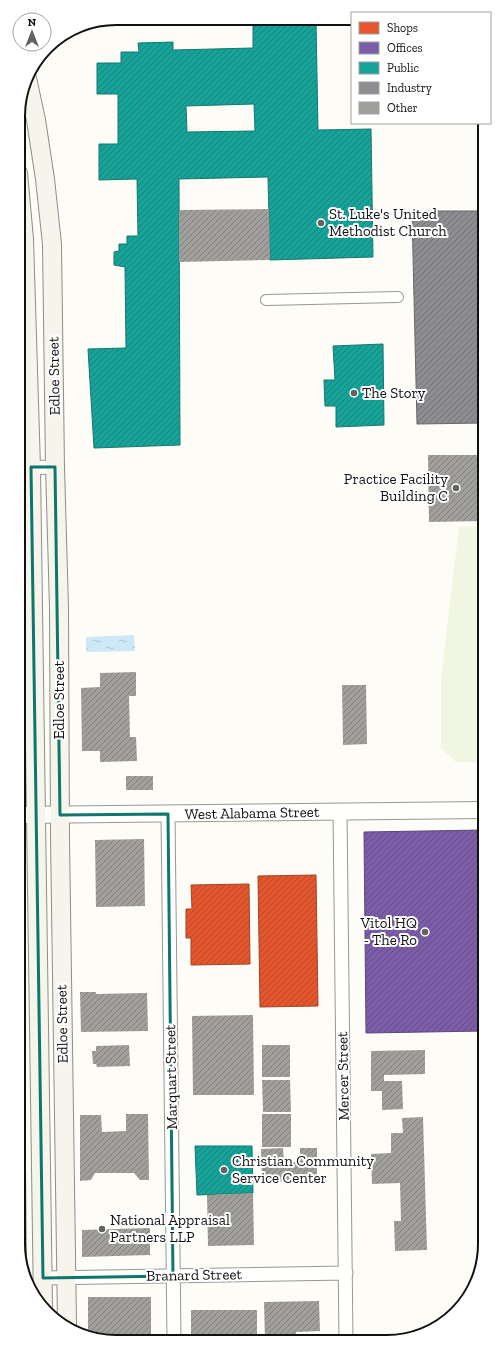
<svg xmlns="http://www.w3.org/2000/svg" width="503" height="1360" font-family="'Zilla Slab',serif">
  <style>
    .pitch { fill: #f0f6e1 }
    .water { fill: url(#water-ripples) }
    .shops { fill: url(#shops-hatch); stroke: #a54225 }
    .offices { fill: url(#offices-hatch); stroke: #5b477a }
    .public { fill: url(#public-hatch); stroke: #157770; fill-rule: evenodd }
    .industry { fill: url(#industry-hatch); stroke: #68686b }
    .building { fill: url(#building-hatch) }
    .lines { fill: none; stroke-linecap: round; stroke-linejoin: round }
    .pedestrian-casing { stroke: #979795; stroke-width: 12 }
    .minor-casing { stroke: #979795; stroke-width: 15 }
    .tertiary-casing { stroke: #979795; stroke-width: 18 }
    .secondary-casing { stroke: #8e8d8b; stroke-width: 20 }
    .pedestrian { stroke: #fffffe; stroke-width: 10 }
    .minor { stroke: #fffffe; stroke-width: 13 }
    .tertiary { stroke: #fffffe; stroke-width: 16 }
    .secondary { stroke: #f6f4eb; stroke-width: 18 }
    .marked { fill: none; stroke: #0f766e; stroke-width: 3; stroke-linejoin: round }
    .poi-dot { fill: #646362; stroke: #fff; stroke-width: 1.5 }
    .labels { text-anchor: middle; stroke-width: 4; stroke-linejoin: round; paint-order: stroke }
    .poi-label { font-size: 15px; fill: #111; stroke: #fff; text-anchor: start }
    .street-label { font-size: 15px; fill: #111; stroke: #fff }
    .rim { fill: none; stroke: #111; stroke-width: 2 }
  </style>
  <defs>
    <pattern id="water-ripples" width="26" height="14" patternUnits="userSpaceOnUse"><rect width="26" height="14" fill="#cde8f7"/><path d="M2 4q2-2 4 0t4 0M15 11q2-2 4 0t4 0" fill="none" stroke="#afc6d3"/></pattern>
    <pattern id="shops-hatch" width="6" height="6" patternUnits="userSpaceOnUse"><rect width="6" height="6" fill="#e4572e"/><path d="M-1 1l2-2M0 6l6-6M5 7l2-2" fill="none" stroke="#b74726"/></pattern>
    <pattern id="offices-hatch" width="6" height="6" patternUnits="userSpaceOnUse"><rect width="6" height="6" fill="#7b5ea7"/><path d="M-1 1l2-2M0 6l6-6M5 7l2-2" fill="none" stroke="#634c87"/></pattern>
    <pattern id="public-hatch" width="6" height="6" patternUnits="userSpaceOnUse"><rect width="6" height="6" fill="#17a398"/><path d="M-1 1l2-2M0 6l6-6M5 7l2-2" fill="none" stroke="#13837b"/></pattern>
    <pattern id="industry-hatch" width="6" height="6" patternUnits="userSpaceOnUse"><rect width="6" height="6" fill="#8d8d92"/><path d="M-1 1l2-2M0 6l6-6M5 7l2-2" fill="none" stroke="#727276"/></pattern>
    <pattern id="building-hatch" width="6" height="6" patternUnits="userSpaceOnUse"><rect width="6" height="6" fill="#a19f9c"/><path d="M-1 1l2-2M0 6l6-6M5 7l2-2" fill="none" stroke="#82807e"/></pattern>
  </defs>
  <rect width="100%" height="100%" fill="#fdfcf7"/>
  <!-- pitch -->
  <path class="pitch" d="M484,526V762H456L441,748V679L459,527Z"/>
  <!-- water -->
  <path class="water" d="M134,635L135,651L86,652V637Z"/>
  <!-- shops -->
  <path class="shops" d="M316,875L318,1006L260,1007L258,876Z
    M249,884L250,964L191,965V938H186V909H192L191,885Z"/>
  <!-- offices -->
  <path class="offices" d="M484,830V1031L366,1033L364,832Z"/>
  <!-- public -->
  <path class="public" d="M316,21L318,130L371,129L373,257L270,260L268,177L179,179L180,445L94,448L88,349L126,348L125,267L114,265V252L119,251V244H127V236H138L137,179L99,180V144H118V94H97V63H121V52H139L138,43L173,42V50L253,48V22ZM254,104L255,131L187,132L186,106Z
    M383,344L384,425L336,427V406H325L324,380H335L333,346Z
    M195,1146H252L253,1193L197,1195Z"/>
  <!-- industry -->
  <path class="industry" d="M437,211H483L484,423L417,424L412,212Z"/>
  <!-- building -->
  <path class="building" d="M269,209L270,260L179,262V210Z
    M428,455H484V521L429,522Z
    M136,672V696H129L130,737H136L137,761L100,762V751H82L81,688L100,687V673Z
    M342,685H366L367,744L343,745Z
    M126,776H153V790H126Z
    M144,839L145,906L96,907L95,840Z
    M80,992H96V994L147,993L148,1031L81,1032Z
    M253,1015L254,1095H193L192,1016Z
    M129,1045L130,1066L97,1067L96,1064H93L92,1051H96V1046Z
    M262,1045H290V1077H262Z
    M425,1050V1074L384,1075V1081H402L403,1109L382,1110V1091H371V1051Z
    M20,1052H25L26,1153H20Z
    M262,1080H290L291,1112H263Z
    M126,1114H148L149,1180H140L134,1173H95L91,1180L80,1181V1115H101L102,1132L126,1131Z
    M262,1114H291V1147H262Z
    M423,1117L427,1250L395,1251L394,1221H401L400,1183L372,1184L371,1154L391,1153V1133H403L402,1118Z
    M283,1148L284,1162H300V1148H317V1181L262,1182L261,1149Z
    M20,1166H26L27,1260H20Z
    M253,1193L254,1245L208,1246L207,1195Z
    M150,1228V1255L82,1257V1230Z
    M88,1297H151V1340H97L88,1335Z
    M319,1301L320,1331L296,1332V1340H265L264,1302Z
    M191,1310H257V1340H191Z"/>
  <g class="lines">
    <!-- pedestrian casing -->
    <g class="pedestrian-casing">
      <path id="pedestrian" d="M266,300L398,297"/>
    </g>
    <!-- minor casing -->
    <g class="minor-casing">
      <path id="minor" d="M19,468L55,467
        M340,812L346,1340
        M168,814L174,1340
        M43,1278L346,1273"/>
    </g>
    <!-- tertiary casing -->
    <g class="tertiary-casing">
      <path id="tertiary" d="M19,815L484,810"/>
    </g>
    <!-- secondary casing -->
    <g class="secondary-casing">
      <path id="secondary" d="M27,78L36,120L45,179L52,244L55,467L59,608L60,837L67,1324
        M18,173L24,239L31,467L43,1307"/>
    </g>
    <!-- pedestrian -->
    <use href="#pedestrian" class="pedestrian"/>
    <!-- minor -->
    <use href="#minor" class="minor"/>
    <!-- tertiary -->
    <use href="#tertiary" class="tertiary"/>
    <!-- secondary -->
    <use href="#secondary" class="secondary"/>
  </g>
  <!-- marked area -->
  <path class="marked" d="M31,467H55L60,815L168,814L173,1276L43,1278Z"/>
  <!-- markers -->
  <g class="poi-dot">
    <circle cx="321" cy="223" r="4"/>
    <circle cx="354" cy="393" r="4"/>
    <circle cx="456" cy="488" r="4"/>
    <circle cx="425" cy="932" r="4"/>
    <circle cx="224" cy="1170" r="4"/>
    <circle cx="102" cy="1229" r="4"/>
  </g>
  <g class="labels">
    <!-- poi labels -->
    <g class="poi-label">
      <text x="329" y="219">St. Luke's United<tspan x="329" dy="17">Methodist Church</tspan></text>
      <text x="362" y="398">The Story</text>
      <text x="448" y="484" text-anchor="end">Practice Facility<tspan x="448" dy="17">Building C</tspan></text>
      <text x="417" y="928" text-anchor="end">Vitol HQ<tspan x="417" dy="17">- The Ro</tspan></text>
      <text x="232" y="1166">Christian Community<tspan x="232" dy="17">Service Center</tspan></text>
      <text x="110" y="1225">National Appraisal<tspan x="110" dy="17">Partners LLP</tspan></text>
    </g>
    <!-- street labels -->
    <g class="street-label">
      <text transform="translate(54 376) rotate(-91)" y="5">Edloe Street</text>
      <text transform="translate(59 700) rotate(-90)" y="5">Edloe Street</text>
      <text transform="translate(252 813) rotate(-1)" y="5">West Alabama Street</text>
      <text transform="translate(62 1024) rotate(-91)" y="5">Edloe Street</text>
      <text transform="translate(343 1076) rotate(-91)" y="5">Mercer Street</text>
      <text transform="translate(171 1077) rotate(-91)" y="5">Marquart Street</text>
      <text transform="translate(194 1275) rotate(-1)" y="5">Branard Street</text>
    </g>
  </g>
  <!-- crop -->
  <path d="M0 0H503V1360H0ZM116 25H387A91 91 0 0 1 478 116V1244A91 91 0 0 1 387 1335H116A91 91 0 0 1 25 1244V116A91 91 0 0 1 116 25Z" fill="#fff" fill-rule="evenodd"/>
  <path class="rim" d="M116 25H387A91 91 0 0 1 478 116V1244A91 91 0 0 1 387 1335H116A91 91 0 0 1 25 1244V116A91 91 0 0 1 116 25Z"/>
  <!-- legend -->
  <rect x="351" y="12" width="140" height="112" fill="#ffffff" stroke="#a0a0a0"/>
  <rect x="359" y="22" width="20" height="12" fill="#e4572e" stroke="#a0a0a0"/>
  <text x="387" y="32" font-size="12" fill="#111111">Shops</text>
  <rect x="359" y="42" width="20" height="12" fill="#7b5ea7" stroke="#a0a0a0"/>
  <text x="387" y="52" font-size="12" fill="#111111">Offices</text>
  <rect x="359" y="62" width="20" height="12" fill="#17a398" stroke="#a0a0a0"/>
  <text x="387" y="72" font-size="12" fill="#111111">Public</text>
  <rect x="359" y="82" width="20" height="12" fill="#8d8d92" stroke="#a0a0a0"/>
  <text x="387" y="92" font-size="12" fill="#111111">Industry</text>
  <rect x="359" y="102" width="20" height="12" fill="#a19f9c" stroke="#a0a0a0"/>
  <text x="387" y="112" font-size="12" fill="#111111">Other</text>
  <!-- north arrow -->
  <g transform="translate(32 32)"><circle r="19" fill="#ffffff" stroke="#a0a0a0"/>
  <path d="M0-3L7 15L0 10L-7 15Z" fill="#646362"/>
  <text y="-6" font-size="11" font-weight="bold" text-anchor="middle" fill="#111111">N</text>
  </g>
</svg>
